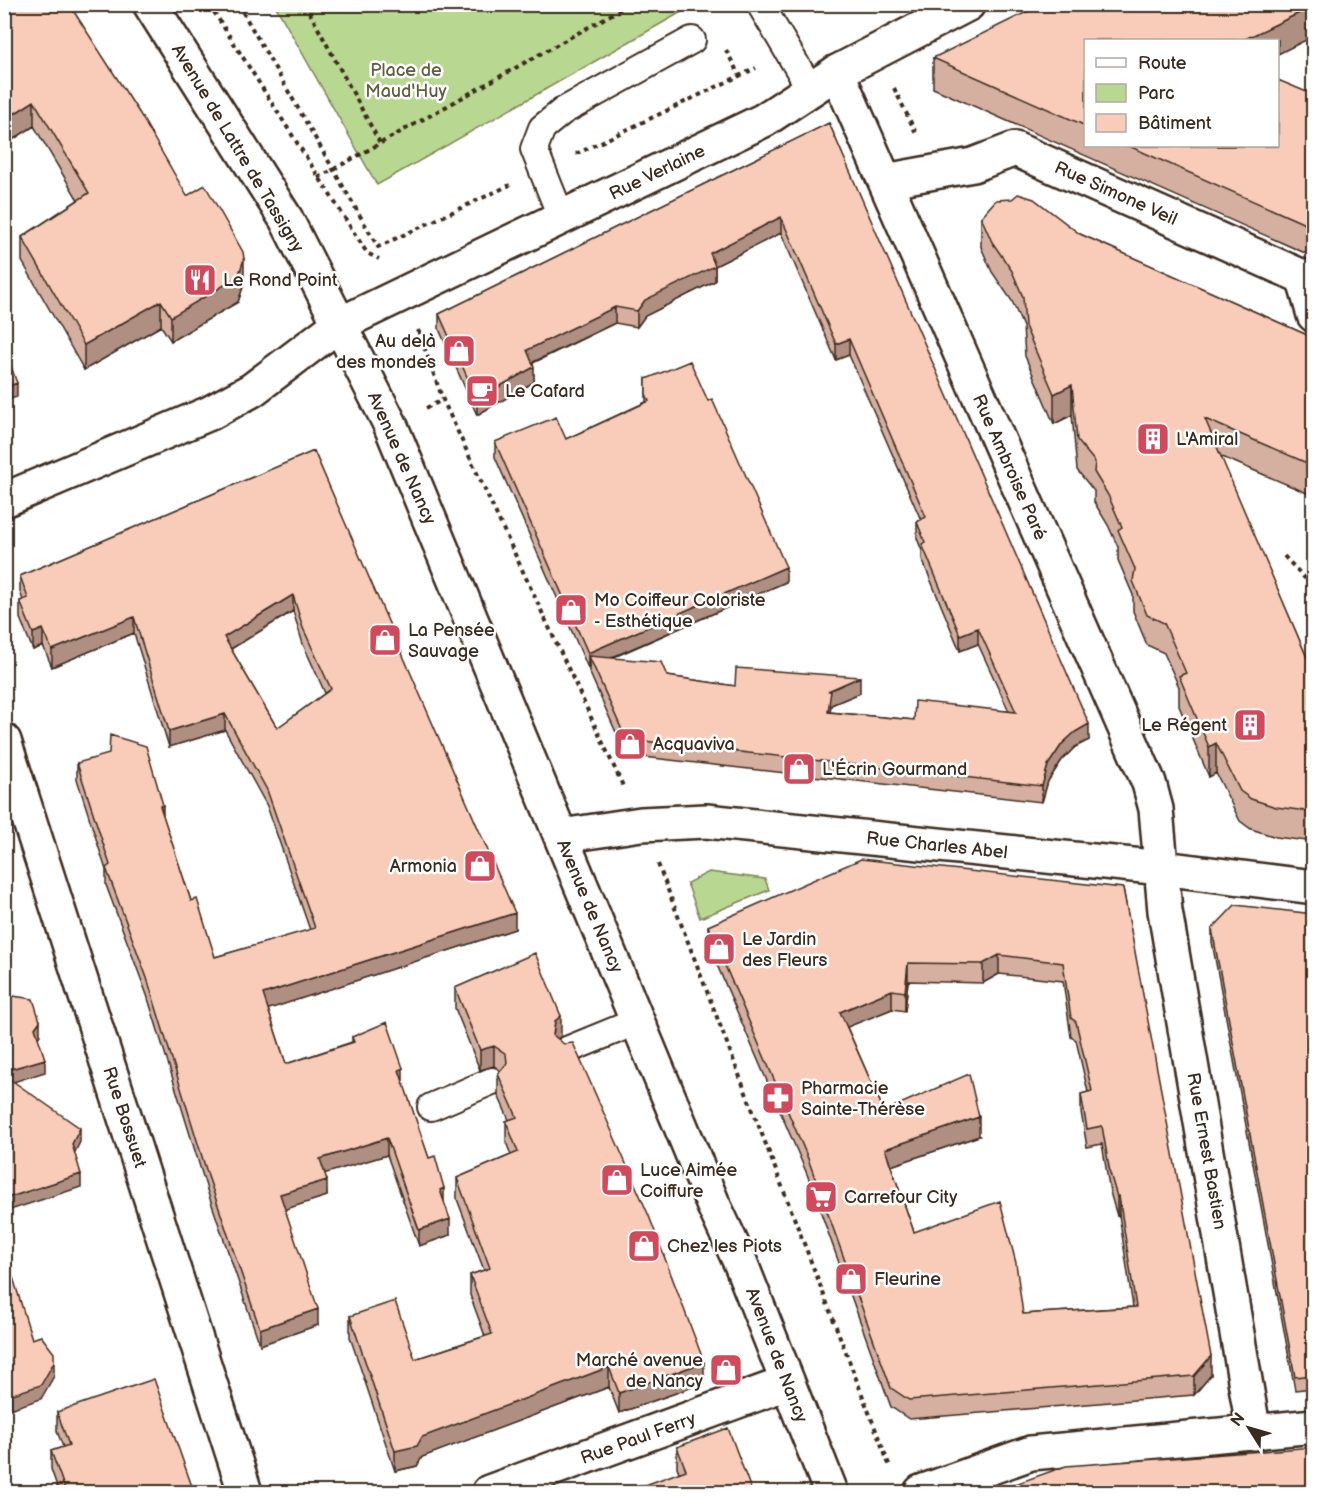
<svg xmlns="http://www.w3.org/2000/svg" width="1318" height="1497" font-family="'Balsamiq Sans',sans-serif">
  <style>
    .green { fill: #b8d790; stroke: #7a8057; stroke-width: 1.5 }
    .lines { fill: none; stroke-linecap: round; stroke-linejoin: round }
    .lane-casing { stroke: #3b2a1e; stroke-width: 30 }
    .street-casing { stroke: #3b2a1e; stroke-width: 38 }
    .secondary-casing { stroke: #3b2a1e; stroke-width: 38 }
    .path { stroke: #3b2a1e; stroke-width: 4; stroke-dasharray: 4.5 4.5; stroke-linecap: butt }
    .lane { stroke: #fff; stroke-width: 26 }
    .street { stroke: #fff; stroke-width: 33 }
    .secondary { stroke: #fff; stroke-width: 33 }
    .wall { fill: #d5af9f; stroke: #3b2a1e; stroke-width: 1.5; fill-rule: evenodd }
    .shaded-wall { fill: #ae8f82; stroke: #3b2a1e; stroke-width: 1.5 }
    .building { fill: #f8ccb9; stroke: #3b2a1e; stroke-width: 1.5; fill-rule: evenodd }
    .labels { text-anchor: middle; stroke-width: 5; stroke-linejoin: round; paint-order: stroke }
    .park-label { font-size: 18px; fill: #605e40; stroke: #fff }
    .street-label { font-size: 18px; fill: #3b2a1e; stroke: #fff }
    .poi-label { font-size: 18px; fill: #3b2a1e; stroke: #fff; text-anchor: start }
  </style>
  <rect width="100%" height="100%" fill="#fff"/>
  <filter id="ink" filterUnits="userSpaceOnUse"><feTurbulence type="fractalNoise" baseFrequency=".0167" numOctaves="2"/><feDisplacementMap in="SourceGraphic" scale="12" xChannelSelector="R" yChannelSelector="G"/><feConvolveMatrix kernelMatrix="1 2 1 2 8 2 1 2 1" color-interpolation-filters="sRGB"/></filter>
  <g filter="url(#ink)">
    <!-- green -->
    <path class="green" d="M275,5H694L377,185Z
      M709,872L765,879L769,890L700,918L687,883Z"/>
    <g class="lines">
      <!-- lane casing -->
      <g class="lane-casing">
        <path id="lane" d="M760,4L811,90
          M562,219L534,149L542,128L563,111L692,40
          M567,1050L638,1021
          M431,1107L492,1081"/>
      </g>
      <!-- street casing -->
      <g class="street-casing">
        <path id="street" d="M837,72L1149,783L1156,809L1165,911L1254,1433
          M885,181L973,165L1015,149L1303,277L1314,315
          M4,741L245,1492
          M561,836L641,824L706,821L1162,868L1314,887
          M489,1492L787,1383
          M921,1492L1031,1453L1314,1426"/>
      </g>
      <!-- secondary casing -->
      <g class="secondary-casing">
        <path id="secondary" d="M150,4L286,219L390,424L713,1204L741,1264L831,1492
          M4,500L210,413L252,390L338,325L764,120L837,72L968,4"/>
      </g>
      <!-- path -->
      <path class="path" d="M209,4L367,253L379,259
        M238,4L378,247L510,185
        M305,4L380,143
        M726,50L740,77
        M894,88L917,135
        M576,154L756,68
        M318,178L630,4
        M418,330L443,400L623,786
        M426,408L443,400
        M1284,556L1314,588
        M658,864L890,1467"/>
      <!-- lane -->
      <use href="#lane" class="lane"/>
      <!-- street -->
      <use href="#street" class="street"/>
      <!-- secondary -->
      <use href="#secondary" class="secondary"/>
    </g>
    <!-- wall -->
    <path class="wall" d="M4,4L187,196L244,284L238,302L171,341L161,326L84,370L22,261V237L78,200L34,126L6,144L4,141Z
      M1086,40V146H1278L1314,95V257L933,88V58Z
      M829,123L1089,740L1075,747L1062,760L1048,781L1042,802L626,755L589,671V667L588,668L495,457V442L566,439L646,402V379L786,582L612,658L667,676L735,686L860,693L831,705L830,712L914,720L1009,711L978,644L960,651L922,559V551L917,538V522L921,520L849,355L836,360L781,233L715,266V281L645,316L637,327L615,323L533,363L534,382L477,415L439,329V314Z
      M981,217L1080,234L1314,338V496L1220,456L1314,674V842L1276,837L1251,829L1240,821L1216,773L1209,777L1179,706V687L1164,653L1147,645L1133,611V595L1118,560V547L1108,525L1094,502V491L1077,470L1072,415L1054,424L1025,356L1023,327L1012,301L992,272L981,247Z
      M314,451L515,929L268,1009L286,1064L352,1042V1037L403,1083L444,1203L450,1235L419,1246L387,1155L325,1173L327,1196L285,1209L318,1325L260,1345L208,1193L147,995L106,885V870L77,779V763L163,816L191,901L215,957L310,930L267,806L225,730L169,747L134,633L52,667L43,646L33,650L20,618V601L23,600L20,592V576ZM293,611L303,644L325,693L277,728L231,649Z
      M1123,888L1211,1375L1194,1395L909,1419L891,1407L807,1174L708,944V926ZM999,974L1063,981L1071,1037L1076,1040L1088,1092L1081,1094V1112L1087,1147L1102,1144L1110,1192L1117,1216L1119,1215L1133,1307L1023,1314L914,1232L891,1166L979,1136L884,1111L847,1027L892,1009L905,1011L908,981L983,983Z
      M1314,914V1388L1295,1390L1212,942V929Z
      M455,988L561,1036L558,1039L704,1383L619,1413L609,1387L422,1457L417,1466L395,1471L350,1337V1316L415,1359L485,1336L470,1295V1275L484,1270L457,1199V1178L511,1155L506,1142V1121L509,1120L498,1095V1074L501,1071L494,1066L480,1070L455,1008Z
      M57,1412L194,1492H59L51,1469V1451L63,1447L57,1431Z
      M677,1447L752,1492L679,1472L677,1467Z"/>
    <!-- shaded-wall -->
    <path class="shaded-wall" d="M1314,6V36L1278,54V40H1243Z
      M34,101V126L6,144V119Z
      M781,217V233L715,266V281L645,316L637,327V311L645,300L710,253Z
      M244,259V284L238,302L171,341V317Z
      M161,301V326L84,370V345Z
      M615,307V323L527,365V350Z
      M849,339V355L836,360V344Z
      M534,367V382L477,415V399Z
      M17,383V397L4,401V388Z
      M1072,385V415L1054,424V394Z
      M786,567V582L594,665L589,656V667L588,668V653Z
      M293,595V611L224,653V637Z
      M134,617V633L52,667V650Z
      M978,628V644L960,651V635Z
      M43,629V646L33,650V633Z
      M860,677V693L831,705L828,727V691Z
      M225,714V730L169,747V731Z
      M1089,724V740L1075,747L1062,760L1048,781L1042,802V786L1048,765L1062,744L1075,732Z
      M1216,743V773L1209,777V747Z
      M163,805V822L160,806Z
      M515,913V929L263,1011V994Z
      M999,955V974L983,983V964Z
      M908,963V981L905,1011V992Z
      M892,990V1009L840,1030V1012Z
      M561,1016V1036L555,1041L553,1035L555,1021Z
      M40,1021V1035L35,1042V1028Z
      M494,1046V1066L480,1070V1050Z
      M45,1059V1072L4,1085V1071Z
      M403,1068V1084L399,1070Z
      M979,1117V1136L885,1168V1149Z
      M80,1128V1142L72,1158V1144Z
      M387,1138V1155L320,1175V1159Z
      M81,1174V1187L4,1212V1199Z
      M327,1180V1196L280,1211V1194Z
      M444,1188V1204L440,1190Z
      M1119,1196V1215L1117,1216V1197Z
      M450,1219V1235L419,1246V1230Z
      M318,1309V1325L260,1345V1329Z
      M1211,1356V1375L1194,1395V1376Z
      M54,1362V1376L41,1399L4,1411V1397Z
      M704,1362V1383L619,1413V1393Z
      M609,1367V1387L422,1457L417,1466L395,1471V1451L422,1437Z"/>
    <!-- building -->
    <path class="building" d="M4,4H69L140,114L187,196L205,185L243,252L244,259L238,277L171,317L161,301L84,345L22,237L89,193L34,101L6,119L4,117Z
      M1043,4H1314V6L1243,40H1086V126L933,58Z
      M1278,80L1314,95V228L1129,146H1278Z
      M829,123L1089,724L1075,732L1062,744L1048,765L1042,786L626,739L589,656L661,662L667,676L735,686L736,668L860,677L828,691H831L828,712L914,720L915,701L1016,712L978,628L960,635L922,544L925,542L917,522L926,517L849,339L836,344L781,217L710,253L715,266L645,300L637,311L615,307L527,350L534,367L477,399L439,314Z
      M1018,194L1034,199L1080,234L1314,338V466L1205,419L1314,674V812L1276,807L1251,799L1240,791L1216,743L1209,747L1179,676L1186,673L1164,623L1147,615L1133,581L1135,569L1118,530L1122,527L1108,495L1094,472L1095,462L1077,440L1072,385L1054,394L1025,326L1023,297L1012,271L992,242L981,217L996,200L1012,199Z
      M4,347L17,383L4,388Z
      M690,361L708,401L712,399L786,567L588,653L495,442L556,417L566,439L649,401L646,394V379Z
      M314,451L515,913L263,994L286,1064L354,1042L352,1037L387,1022L403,1068L399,1070L429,1158L435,1156L444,1188L440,1190L450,1219L419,1230L387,1138L320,1159L327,1180L280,1194L318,1309L260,1329L208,1176L147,978L106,868L110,865L77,763L109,754L110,735L146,746L163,805L160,806L191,901L197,899L215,957L315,928L267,790L225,714L169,731L134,617L52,650L43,629L33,633L20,601L28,598L20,576ZM293,595L303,628L331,689L277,728L224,637Z
      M861,859L1123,888L1211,1356L1194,1376L909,1400L891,1388L807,1156L708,926ZM999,955L1063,963L1071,1018L1076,1022L1092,1091L1081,1094L1087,1129L1102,1126L1110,1173L1117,1197L1119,1196L1136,1307L1023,1314L1016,1263L1000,1201L914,1232L885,1149L979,1117L969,1074L884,1111L840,1012L892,990L905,992L908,963L983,964Z
      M1235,905L1314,914V1375L1295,1377L1212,929Z
      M535,953L561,1016L555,1021L553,1035L564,1044L573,1043L649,1216L704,1362L619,1393L609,1367L422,1437L417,1446L395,1451L350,1316L395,1301L415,1359L492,1334L470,1275L490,1268L457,1178L518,1152L506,1121L517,1117L498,1074L507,1063L506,1054L494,1046L480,1050L455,988Z
      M13,996L33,999L40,1021L35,1028L45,1059L4,1071V999Z
      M4,1075L80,1128L72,1144L81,1174L4,1199Z
      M4,1248L32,1339L41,1336L54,1353V1362L41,1385L4,1397Z
      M154,1379L194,1492H66L51,1451L69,1445L57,1412Z
      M728,1428L752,1492H626L686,1470L677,1447Z
      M1314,1447V1492H993L1066,1466Z"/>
  </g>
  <!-- icons -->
  <defs>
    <g id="restaurant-square" transform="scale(1.725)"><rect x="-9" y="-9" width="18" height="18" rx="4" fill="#d1495b" stroke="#fff"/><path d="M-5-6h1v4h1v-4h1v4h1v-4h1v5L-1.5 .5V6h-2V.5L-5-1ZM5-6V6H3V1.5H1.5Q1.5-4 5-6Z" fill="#fff"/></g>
    <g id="shop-square" transform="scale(1.725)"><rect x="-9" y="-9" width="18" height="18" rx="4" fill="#d1495b" stroke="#fff"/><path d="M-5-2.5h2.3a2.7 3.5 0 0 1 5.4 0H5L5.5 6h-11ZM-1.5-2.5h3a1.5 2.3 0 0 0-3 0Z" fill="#fff"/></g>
    <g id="cafe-square" transform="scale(1.725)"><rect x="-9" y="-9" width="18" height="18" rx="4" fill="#d1495b" stroke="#fff"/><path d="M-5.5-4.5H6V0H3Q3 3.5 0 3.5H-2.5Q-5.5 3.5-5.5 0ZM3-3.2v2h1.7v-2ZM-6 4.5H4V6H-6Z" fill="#fff"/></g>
    <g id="building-square" transform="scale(1.725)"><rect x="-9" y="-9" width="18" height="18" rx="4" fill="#d1495b" stroke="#fff"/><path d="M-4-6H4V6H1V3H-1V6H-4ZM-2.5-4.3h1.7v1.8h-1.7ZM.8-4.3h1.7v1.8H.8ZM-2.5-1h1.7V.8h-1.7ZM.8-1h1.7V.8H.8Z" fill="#fff"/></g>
    <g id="pharmacy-square" transform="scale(1.725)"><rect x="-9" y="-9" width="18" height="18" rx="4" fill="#d1495b" stroke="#fff"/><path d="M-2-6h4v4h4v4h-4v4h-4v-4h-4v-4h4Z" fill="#fff"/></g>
    <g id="supermarket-square" transform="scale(1.725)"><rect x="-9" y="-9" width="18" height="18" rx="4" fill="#d1495b" stroke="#fff"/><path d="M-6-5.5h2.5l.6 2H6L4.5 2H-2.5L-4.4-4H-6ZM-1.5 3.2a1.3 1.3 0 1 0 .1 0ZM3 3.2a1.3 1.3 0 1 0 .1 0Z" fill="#fff"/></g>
  </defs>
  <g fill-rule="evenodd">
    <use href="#restaurant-square" x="200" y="280"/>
    <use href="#shop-square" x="459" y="351"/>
    <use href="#cafe-square" x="482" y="391"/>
    <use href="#building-square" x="1153" y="439"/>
    <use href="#shop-square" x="571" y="610"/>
    <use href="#shop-square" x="385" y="640"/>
    <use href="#building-square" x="1250" y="725"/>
    <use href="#shop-square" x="630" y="744"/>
    <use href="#shop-square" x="799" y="769"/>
    <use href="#shop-square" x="480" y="866"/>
    <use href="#shop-square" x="719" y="949"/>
    <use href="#pharmacy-square" x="778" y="1098"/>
    <use href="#shop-square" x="617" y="1180"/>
    <use href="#supermarket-square" x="821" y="1197"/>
    <use href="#shop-square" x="644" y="1246"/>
    <use href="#shop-square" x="851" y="1279"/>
    <use href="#shop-square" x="726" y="1370"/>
  </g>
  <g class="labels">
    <!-- park labels -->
    <g class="park-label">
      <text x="406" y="76">Place de<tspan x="406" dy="21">Maud'Huy</tspan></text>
    </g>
    <!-- street labels -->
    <g class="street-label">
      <text transform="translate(238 148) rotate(59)" y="6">Avenue de Lattre de Tassigny</text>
      <text transform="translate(657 172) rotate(-26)" y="6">Rue Verlaine</text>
      <text transform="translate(1116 193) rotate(24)" y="6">Rue Simone Veil</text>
      <text transform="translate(402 458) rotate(66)" y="6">Avenue de Nancy</text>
      <text transform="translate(1010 467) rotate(66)" y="6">Rue Ambroise Paré</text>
      <text transform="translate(937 845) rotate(6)" y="6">Rue Charles Abel</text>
      <text transform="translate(590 906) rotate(67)" y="6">Avenue de Nancy</text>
      <text transform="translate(125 1117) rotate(72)" y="6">Rue Bossuet</text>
      <text transform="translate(1207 1151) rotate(80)" y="6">Rue Ernest Bastien</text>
      <text transform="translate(777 1355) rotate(69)" y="6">Avenue de Nancy</text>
      <text transform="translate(638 1438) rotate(-20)" y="6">Rue Paul Ferry</text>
    </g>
    <!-- poi labels -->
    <g class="poi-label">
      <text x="223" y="286">Le Rond Point</text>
      <text x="436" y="347" text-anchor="end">Au delà<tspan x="436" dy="21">des mondes</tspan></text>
      <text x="505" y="397">Le Cafard</text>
      <text x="1176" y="445">L'Amiral</text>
      <text x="594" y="606">Mo Coiffeur Coloriste<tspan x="594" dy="21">- Esthétique</tspan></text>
      <text x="408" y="636">La Pensée<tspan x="408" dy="21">Sauvage</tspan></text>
      <text x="1227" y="731" text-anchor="end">Le Régent</text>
      <text x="653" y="750">Acquaviva</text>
      <text x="822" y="775">L'Écrin Gourmand</text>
      <text x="457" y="872" text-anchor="end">Armonia</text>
      <text x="742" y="945">Le Jardin<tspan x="742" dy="21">des Fleurs</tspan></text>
      <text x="801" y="1094">Pharmacie<tspan x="801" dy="21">Sainte-Thérèse</tspan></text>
      <text x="640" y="1176">Luce Aimée<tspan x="640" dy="21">Coiffure</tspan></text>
      <text x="844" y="1203">Carrefour City</text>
      <text x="667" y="1252">Chez les Piots</text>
      <text x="874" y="1285">Fleurine</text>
      <text x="703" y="1366" text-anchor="end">Marché avenue<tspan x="703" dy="21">de Nancy</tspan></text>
    </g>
  </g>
  <!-- margin -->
  <rect width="1318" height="1497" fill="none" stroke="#fff" stroke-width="24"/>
  <rect x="12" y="12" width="1294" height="1473" fill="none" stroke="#3b2a1e" stroke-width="2" filter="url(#ink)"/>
  <!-- legend -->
  <rect x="1084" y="39" width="195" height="108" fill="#ffffff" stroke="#b1aaa5" stroke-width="1.5"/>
  <rect x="1096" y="58" width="30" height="9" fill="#ffffff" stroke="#b1aaa5" stroke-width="1.5"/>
  <text x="1138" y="69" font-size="18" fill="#3b2a1e">Route</text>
  <rect x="1096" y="84" width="30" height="18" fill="#b8d790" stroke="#b1aaa5" stroke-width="1.5"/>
  <text x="1138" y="99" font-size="18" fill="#3b2a1e">Parc</text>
  <rect x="1096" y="114" width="30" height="18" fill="#f8ccb9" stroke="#b1aaa5" stroke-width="1.5"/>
  <text x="1138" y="129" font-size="18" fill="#3b2a1e">Bâtiment</text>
  <!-- north arrow -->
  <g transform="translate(1249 1428) rotate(307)" stroke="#ffffff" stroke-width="4.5" paint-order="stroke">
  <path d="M0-4.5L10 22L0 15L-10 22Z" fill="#3b2a1e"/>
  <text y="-9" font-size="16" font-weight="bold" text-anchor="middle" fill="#3b2a1e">N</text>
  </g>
</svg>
